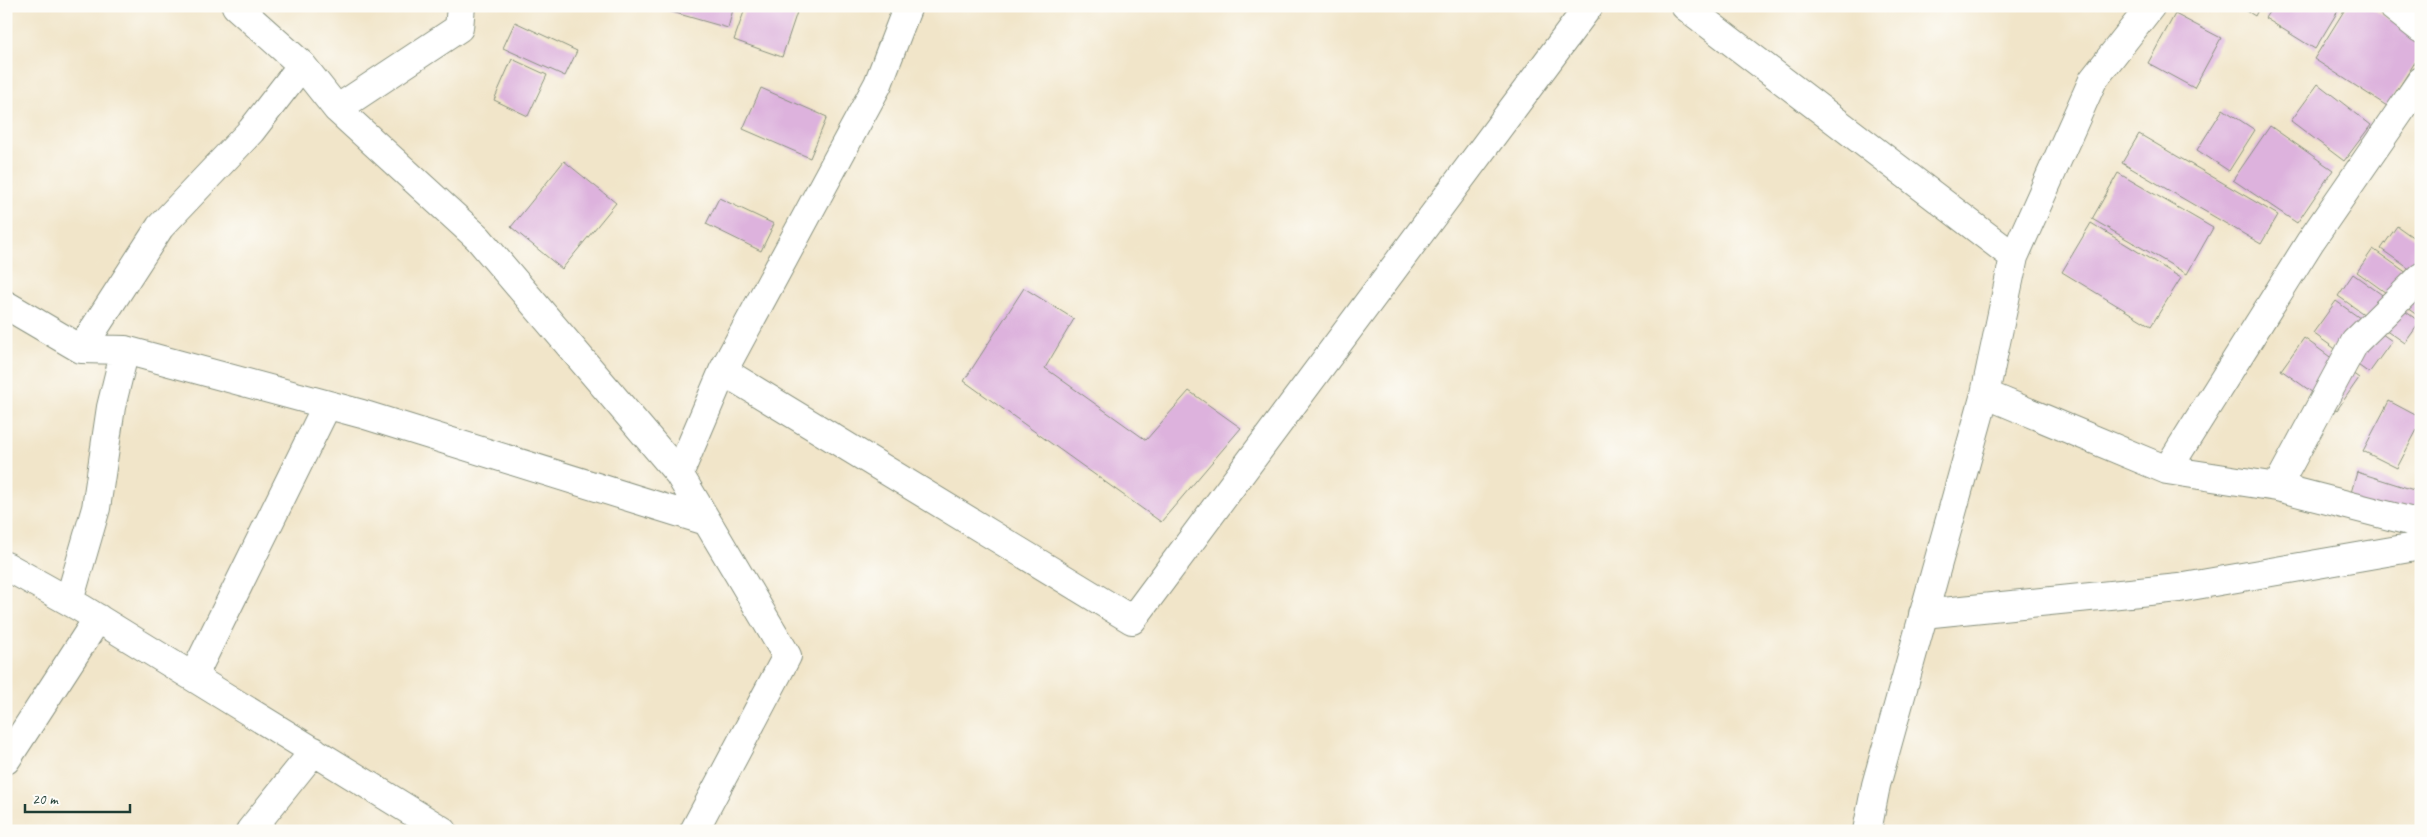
<svg xmlns="http://www.w3.org/2000/svg" width="2427" height="837" font-family="Caveat,sans-serif">
  <style>
    .building { fill: #ddb2dd }
    .lines { fill: none; stroke-linecap: round; stroke-linejoin: round }
    .minor-casing { stroke: #88917e; stroke-width: 30 }
    .minor { stroke: #fff; stroke-width: 28 }
  </style>
  <rect width="100%" height="100%" fill="#fdfcf7"/>
  <filter id="ink" filterUnits="userSpaceOnUse"><feTurbulence type="fractalNoise" baseFrequency=".02" numOctaves="2"/><feDisplacementMap in="SourceGraphic" scale="10" xChannelSelector="R" yChannelSelector="G"/><feConvolveMatrix kernelMatrix="1 2 1 2 8 2 1 2 1" color-interpolation-filters="sRGB"/></filter>
  <filter id="wash" filterUnits="userSpaceOnUse"><feTurbulence type="fractalNoise" baseFrequency=".0096" numOctaves="4" result="noise"/><feDisplacementMap in="SourceGraphic" scale="20" xChannelSelector="R" yChannelSelector="G"/><feGaussianBlur stdDeviation="1.12" result="paint"/><feColorMatrix in="noise" values="0 0 0 0 0 0 0 0 0 0 0 0 0 0 0 0 0 1.4 0 .05"/><feComposite in="paint" operator="in"/></filter>
  <g filter="url(#wash)">
    <rect width="100%" height="100%" fill="#f1e5c9"/>
    <g id="blocks">
      <!-- building -->
      <path class="building" d="M666,6H734L728,28L665,10Z
        M746,6H799L782,57L734,40Z
        M2239,6H2260L2255,16Z
        M2273,6H2341L2315,49L2265,18Z
        M2347,6H2368L2421,40V53L2387,106L2314,59Z
        M2175,14L2221,38L2194,88L2148,63Z
        M515,22L577,51L565,76L503,48Z
        M512,59L547,75L528,116L494,100Z
        M2318,84L2371,125L2344,161L2291,121Z
        M761,88L827,117L810,158L743,129Z
        M2223,109L2255,130L2229,171L2197,150Z
        M2270,126L2333,170L2297,223L2233,180Z
        M2139,134L2278,215L2261,244L2122,163Z
        M564,161L616,203L562,269L511,227Z
        M2118,173L2213,228L2187,274L2092,219Z
        M719,198L774,224L761,251L706,224Z
        M2091,223L2181,278L2151,326L2062,272Z
        M2397,226L2421,243V277L2381,249Z
        M2373,249L2421,283V318L2357,272Z
        M2353,274L2420,322L2405,343L2338,296Z
        M1024,288L1074,319L1045,368L1146,440L1189,391L1241,428L1161,522L964,381Z
        M2336,301L2392,341L2369,373L2313,333Z
        M2304,338L2359,378L2337,410L2281,370Z
        M2389,401L2421,418V422L2397,468L2363,451Z
        M2357,472L2420,492L2409,529L2346,510Z"/>
    </g>
  </g>
  <g filter="url(#ink)">
    <use href="#blocks" fill-opacity="0" stroke="#88917e" stroke-width="1"/>
    <g class="lines">
      <!-- minor casing -->
      <g class="minor-casing">
        <path id="minor" d="M236,6L302,65L337,109L478,238L679,474L723,371L878,84L908,6
          M1685,6L2014,257
          M2392,6L2421,29
          M337,109L459,28L461,6
          M6,305L81,349L125,350L111,407L96,508L69,601
          M81,349L160,227L251,131L302,65
          M125,350L362,414L706,521
          M723,371L1132,620L1589,6
          M1985,394L2167,470L2277,487L2421,524
          M2167,470L2310,242L2421,81
          M679,474L787,656L694,831
          M2277,487L2355,342L2421,277
          M6,566L81,608L443,831
          M1923,614L2179,588L2421,546
          M193,677L327,405
          M6,760L98,618
          M250,831L314,751
          M1867,831L1876,785L1985,394L2014,257L2093,80L2151,6"/>
      </g>
      <!-- minor -->
      <use href="#minor" class="minor"/>
    </g>
  </g>
  <!-- margin -->
  <rect width="2427" height="837" fill="none" stroke="#fdfcf7" stroke-width="25"/>
  <!-- scale -->
  <path d="M25 804v8h105v-8" fill="none" stroke="#1f3d34" stroke-width="2.5"/>
  <text x="32" y="804" font-size="15" fill="#1f3d34" stroke="#fdfcf7" stroke-width="4" paint-order="stroke">20 m</text>
</svg>
